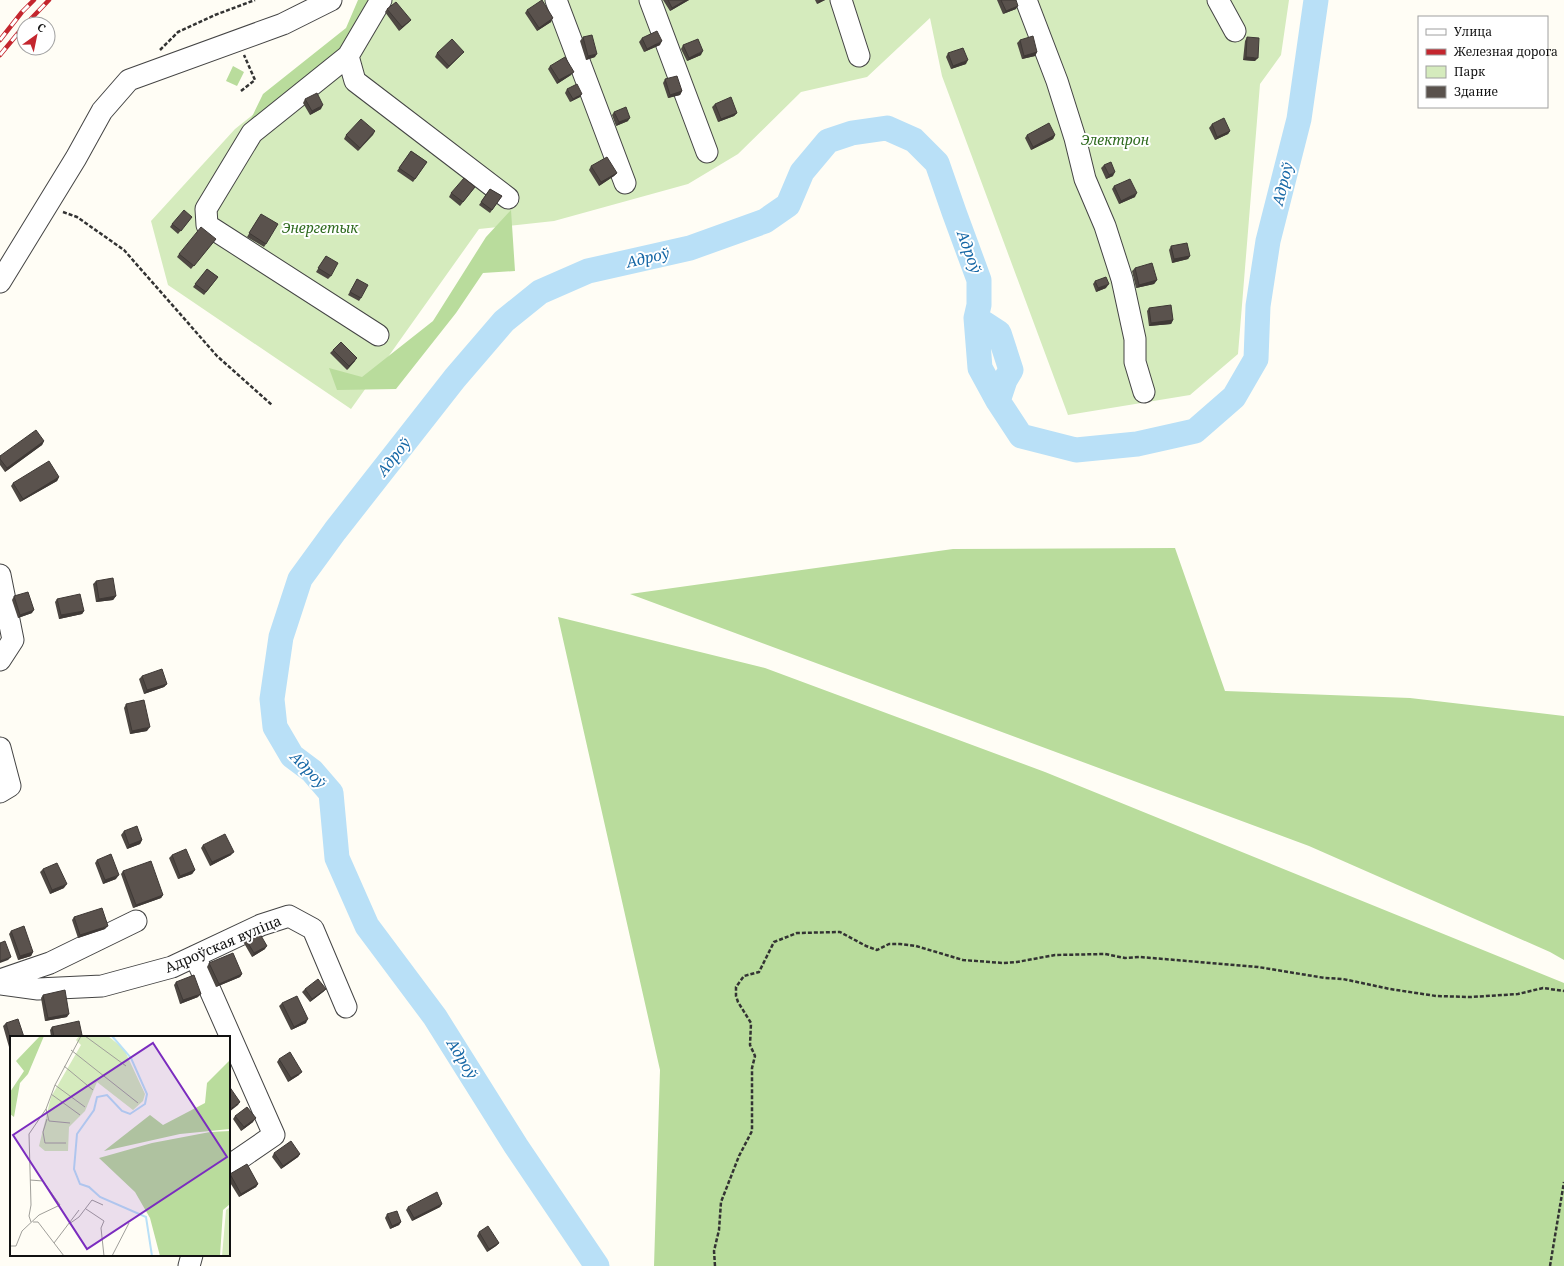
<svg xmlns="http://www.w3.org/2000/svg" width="1564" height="1266" font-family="'Noto Serif',serif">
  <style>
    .green { fill: #d5ebbd }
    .forest { fill: #b9dc9c }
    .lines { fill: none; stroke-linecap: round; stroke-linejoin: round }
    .river { stroke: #b9e0f7; stroke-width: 25 }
    .minor-casing { stroke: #444; stroke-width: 23 }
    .path { stroke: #333; stroke-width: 2.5; stroke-dasharray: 4 2; stroke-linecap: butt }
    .minor { stroke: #fff; stroke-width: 21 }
    .rail-casing { stroke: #c4262e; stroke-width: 4.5 }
    .rail { stroke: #fff; stroke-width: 3; stroke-dasharray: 9; stroke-linecap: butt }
    .wall { fill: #4d4742 }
    .shaded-wall { fill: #3f3936 }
    .building { fill: #5a524d; stroke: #3f3936 }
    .labels { text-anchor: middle; stroke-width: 4; stroke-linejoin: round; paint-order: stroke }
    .park-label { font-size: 14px; font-style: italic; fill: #2f6b1f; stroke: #fff }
    .street-label { font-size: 14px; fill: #111; stroke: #fff }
    .water-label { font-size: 15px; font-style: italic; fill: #1768a6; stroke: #fff }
    .inset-river { fill: none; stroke: #b9e0f7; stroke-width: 2 }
    .inset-road { fill: none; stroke: #a09f9a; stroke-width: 1 }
    .view { fill: #7b2cbf; fill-opacity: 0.15; stroke: #7b2cbf; stroke-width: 2 }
    .inset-edge { fill: none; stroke: #111; stroke-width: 2 }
  </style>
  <rect width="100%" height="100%" fill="#fffdf5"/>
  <!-- green -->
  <path class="green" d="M384,0H1289L1281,55L1260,84L1238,354L1190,395L1068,415L942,76L930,18L867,77L801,92L738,154L688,184L554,221L479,229L351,409L168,285L151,221L235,129L329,54Z"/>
  <!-- forest -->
  <path class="forest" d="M358,0H377L344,52L246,129L263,94L346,28Z
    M233,66L244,72L237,86L226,81Z
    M511,210L515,271L483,273L456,313L396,389L337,390L329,368L362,377L433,321L486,237Z
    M1175,548L1225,691L1410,698L1564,716V960L1550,952L1309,846L630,594L953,549Z
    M558,617L765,668L1045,772L1564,983V1266H654L660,1070Z"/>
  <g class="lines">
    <!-- river -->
    <path class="river" d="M976,318L999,333L1011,370L1005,380L998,401
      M597,1266L516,1146L435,1017L367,926L337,858L331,793L312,771L292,756L275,727L272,699L281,637L300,579L335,531L455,378L504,321L540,292L588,271L690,248L765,221L788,205L802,172L828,141L852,133L887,128L914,140L937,163L954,212L979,280V305L976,318L980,368L998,401L1021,436L1076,450L1137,444L1195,431L1234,397L1256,359L1258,306L1268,241L1299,119L1316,0"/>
    <!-- minor casing -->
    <g class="minor-casing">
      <path id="minor" d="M381,0L348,56L355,81L508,198
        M556,0L625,183
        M650,0L707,152
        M841,0L859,56
        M1026,0L1057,81L1075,138L1085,179L1105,226L1122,279L1135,339V362L1144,392
        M1218,0L1235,31
        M348,56L252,133L206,209L207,225L378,335
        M0,282L76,158L102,111L129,80L283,24L331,0
        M0,575L13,640L0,660
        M0,748L10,786L0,792
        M195,956L274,1135L229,1166
        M0,980L50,963L136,921
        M0,984L38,989L102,986L172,967L261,925L289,916L313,929L346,1007
        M189,1266L192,1255"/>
    </g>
    <!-- path -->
    <path class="path" d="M160,50L178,32L215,15L255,0
      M241,91L255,80L244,55
      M63,212L77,217L124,250L217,356L272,405
      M715,1266L714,1251L719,1230L721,1202L739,1156L752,1131V1068L755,1056L750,1045L751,1023L738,1002L736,996V987L744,976L759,972L774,942L797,933L840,932L866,946L877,950L889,944H900L916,946L963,960L1003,963L1017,962L1055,955L1105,954L1125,958L1140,957L1258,967L1325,978L1343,979L1390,989L1436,996L1470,997L1518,994L1543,988L1564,991
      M1550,1266L1564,1182"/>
    <!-- minor -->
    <use href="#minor" class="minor"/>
    <!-- rail casing -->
    <g class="rail-casing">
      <path id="rail" d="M26,24L49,0
        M0,40L22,12L34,0
        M0,55L24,26"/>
    </g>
    <!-- rail -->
    <use href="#rail" class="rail"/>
  </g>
  <!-- wall -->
  <path class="wall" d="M663,0H689L670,11Z
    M815,0H825L817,4Z
    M997,0H1016V9L1003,14Z
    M387,9L411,20L408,23L399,31L385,12Z
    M527,10L551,22L537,31L525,13Z
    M583,37L595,57L586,60L580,41Z
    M1247,37L1255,61L1243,60L1245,41Z
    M642,38L660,45L644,52L639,42Z
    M1020,40L1037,52L1035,56L1022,59L1017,43Z
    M683,45L701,55L687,61L681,49Z
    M437,53L461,55L447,69L435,57Z
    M948,53L966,64L951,69L946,57Z
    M550,66L571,75L557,84L548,69Z
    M665,79L682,91L680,95L668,98L663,83Z
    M567,89L580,97L570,102L565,93Z
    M305,99L321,109L310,115L303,103Z
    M715,104L737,113L734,116L718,122L712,107Z
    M614,112L628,121L616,126L612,115Z
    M1212,124L1230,131L1228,134L1215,140L1209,128Z
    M375,131L358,151L344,139L346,135Z
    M1027,135H1055L1053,139L1031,150L1025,138Z
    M411,151L427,162L413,182L397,171Z
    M1104,165L1113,176L1106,179L1101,168Z
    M591,166L617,173L614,176L599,186L589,170Z
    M1114,186L1135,197L1119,204L1112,189Z
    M475,187L460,206L449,197L451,193Z
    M490,189L502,196L490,213L479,205Z
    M192,217L178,234L170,227L172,224Z
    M259,217L266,244L264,247L247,237Z
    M216,239L191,269L177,257L179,254Z
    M1171,246L1190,256L1188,259L1172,263L1169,250Z
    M326,256L331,276L328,279L316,272Z
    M1135,268L1157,280L1154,284L1136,288L1132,271Z
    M207,269L218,277L204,295L193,287Z
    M357,279L361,298L359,301L348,295Z
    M1095,281L1106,288L1096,292L1093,284Z
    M1149,308L1173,320L1171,324L1149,326L1147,311Z
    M333,350L355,361L347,370L330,353Z
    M44,441L42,445L5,472L0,465V456Z
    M59,477L57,481L20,502L11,486L13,483Z
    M96,581L116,596L113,600L96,602L93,584Z
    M14,596L32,613L18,618L12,600Z
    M57,599L84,611L82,614L59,619L55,602Z
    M142,676L167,684L164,687L144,694L139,679Z
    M126,704L147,731L130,734L124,708Z
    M124,831L142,840L140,844L127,849L121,835Z
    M203,845L231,855L210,866L201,848Z
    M172,855L195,870L192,874L178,879L169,858Z
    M97,860L116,879L103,884L95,863Z
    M43,869L64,888L50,894L40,872Z
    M123,871L163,895L161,898L133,908L121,874Z
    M74,917L105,929L78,938L72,920Z
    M11,931L33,952L31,956L18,960L9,934Z
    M243,935L265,949L252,957L241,938Z
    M209,963L242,974L240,977L216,987L207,967Z
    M176,982L198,997L180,1004L174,985Z
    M305,989H326L323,992L310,1002L302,992Z
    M43,995L67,1017L45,1021L41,998Z
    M282,1003L306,1023L291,1030L279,1006Z
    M6,1023L11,1037V1047H9L3,1026Z
    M52,1027L80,1037H51L50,1030Z
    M279,1059L299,1075L288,1082L277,1062Z
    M235,1116L253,1122L241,1131L233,1119Z
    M274,1153L300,1154L298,1157L281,1169L272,1157Z
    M230,1174L258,1184L256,1187L239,1197L229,1181Z
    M442,1204L440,1207L412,1221L406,1210L408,1207Z
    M387,1214L401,1222L399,1225L390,1229L385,1218Z
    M479,1232L499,1243L496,1246L487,1252L477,1236Z"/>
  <!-- shaded-wall -->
  <path class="shaded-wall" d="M686,0H689L670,11L672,8Z
    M820,0H825L817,4L819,1Z
    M1018,6L1016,9L1003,14L1006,11Z
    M553,18L551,22L537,31L539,28Z
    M411,20L408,23L399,31L402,27Z
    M662,41L660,45L644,52L647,49Z
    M703,51L701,55L687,61L689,58Z
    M464,52L447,69L449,66Z
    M1037,52L1035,56L1022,59L1024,56Z
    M597,54L595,57L586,60L588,56Z
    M1246,57L1258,58L1255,61L1243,60Z
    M968,60L966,64L951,69L953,66Z
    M574,72L571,75L557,84L559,80Z
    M682,91L680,95L668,98L670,95Z
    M582,94L580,97L570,102L573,99Z
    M323,105L321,109L310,115L312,111Z
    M737,113L734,116L718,122L721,119Z
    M630,118L628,121L616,126L619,122Z
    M375,131L373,135L358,151L360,148Z
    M1230,131L1228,134L1215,140L1217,137Z
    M1055,135L1053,139L1031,150L1033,147Z
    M1115,172L1113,176L1106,179L1109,175Z
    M617,173L614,176L599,186L601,182Z
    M1137,193L1135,197L1119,204L1121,201Z
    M1190,256L1188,259L1172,263L1174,259Z
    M1157,280L1154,284L1136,288L1139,285Z
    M1109,284L1106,288L1096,292L1098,288Z
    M1173,320L1171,324L1149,326L1151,323Z
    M357,358L355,361L347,370L349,366Z
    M44,441L42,445L5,472L7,468Z
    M59,477L57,481L20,502L23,499Z
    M116,596L113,600L96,602L99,599Z
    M34,610L32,613L18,618L20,615Z
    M84,611L82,614L59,619L61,615Z
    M167,684L164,687L144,694L147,690Z
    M150,727L147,731L130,734L132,731Z
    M142,840L140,844L127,849L129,845Z
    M234,852L231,855L210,866L212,862Z
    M195,870L192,874L178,879L180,876Z
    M119,875L116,879L103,884L105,880Z
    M67,884L64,888L50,894L52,890Z
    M163,895L161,898L133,908L136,905Z
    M108,926L105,929L78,938L80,935Z
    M267,946L265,949L252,957L254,953Z
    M33,952L31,956L18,960L20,956Z
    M11,957L8,960L0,963V961Z
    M242,974L240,977L216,987L219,984Z
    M326,989L323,992L310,1002L312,999Z
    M201,994L198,997L180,1004L183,1000Z
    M69,1014L67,1017L45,1021L48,1018Z
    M308,1019L306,1023L291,1030L294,1027Z
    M302,1072L299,1075L288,1082L291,1078Z
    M240,1102L238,1105L229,1112V1110Z
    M256,1118L253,1122L241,1131L244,1127Z
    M300,1154L298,1157L281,1169L283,1166Z
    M258,1184L256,1187L239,1197L241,1194Z
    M442,1204L440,1207L412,1221L414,1218Z
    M401,1222L399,1225L390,1229L392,1226Z
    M499,1243L496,1246L487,1252L489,1249Z"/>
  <!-- building -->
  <path class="building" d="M542,0L553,18L539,28L527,10Z
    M668,0H686L672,8Z
    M1001,0H1016L1018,6L1006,11Z
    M396,2L411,20L402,27L387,9Z
    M657,31L662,41L647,49L642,38Z
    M592,35L597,54L588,56L583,37Z
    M1033,36L1037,52L1024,56L1020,40Z
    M1247,37L1259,38L1258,58L1246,57Z
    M452,39L464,52L449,66L437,53Z
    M698,39L703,51L689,58L683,45Z
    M963,48L968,60L953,66L948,53Z
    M565,57L574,72L559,80L550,66Z
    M677,76L682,91L670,95L665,79Z
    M577,84L582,94L573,99L567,89Z
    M317,93L323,105L312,111L305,99Z
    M731,97L737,113L721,119L715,104Z
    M626,107L630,118L619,122L614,112Z
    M1224,118L1230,131L1217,137L1212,124Z
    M361,119L375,131L360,148L346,135Z
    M1049,123L1055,135L1033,147L1027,135Z
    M411,151L427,162L415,179L399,168Z
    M607,157L617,173L601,182L591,166Z
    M1111,162L1115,172L1109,175L1104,165Z
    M464,178L475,187L463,202L451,193Z
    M1130,179L1137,193L1121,201L1114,186Z
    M490,189L502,196L492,210L481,202Z
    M184,210L192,217L181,231L172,224Z
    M261,214L278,224L266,244L249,233Z
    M201,227L216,239L194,266L179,254Z
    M1187,243L1190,256L1174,259L1171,246Z
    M326,256L338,263L331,276L318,268Z
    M1152,263L1157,280L1139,285L1135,268Z
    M207,269L218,277L206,292L195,284Z
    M1106,277L1109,284L1098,288L1095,281Z
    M357,279L368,285L361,298L350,292Z
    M1171,305L1173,320L1151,323L1149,308Z
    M341,342L357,358L349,366L333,350Z
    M36,430L44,441L7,468L0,459V456Z
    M49,461L59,477L23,499L13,483Z
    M113,578L116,596L99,599L96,581Z
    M28,592L34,610L20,615L14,596Z
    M80,594L84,611L61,615L57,599Z
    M162,669L167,684L147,690L142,676Z
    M144,700L150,727L132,731L126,704Z
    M137,826L142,840L129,845L124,831Z
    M225,834L234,852L212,862L203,845Z
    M186,849L195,870L180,876L172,855Z
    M111,854L119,875L105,880L97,860Z
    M151,861L163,895L136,905L123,871Z
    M57,863L67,884L52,890L43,869Z
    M102,908L108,926L80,935L74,917Z
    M24,926L33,952L20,956L11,931Z
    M256,927L267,946L254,953L243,935Z
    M5,941L11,957L0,961V943Z
    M233,953L242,974L219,984L209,963Z
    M194,975L201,994L183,1000L176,982Z
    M318,979L326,989L312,999L305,989Z
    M65,990L69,1014L48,1018L43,995Z
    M297,996L308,1019L294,1027L282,1003Z
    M18,1019L24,1037H11V1041L6,1023Z
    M79,1021L82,1035L73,1037H54L52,1027Z
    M290,1052L302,1072L291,1078L279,1059Z
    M229,1086L240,1102L229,1110Z
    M247,1107L256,1118L244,1127L235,1116Z
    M291,1141L300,1154L283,1166L274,1153Z
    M247,1164L258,1184L241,1194L230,1174Z
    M437,1192L442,1204L414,1218L408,1207Z
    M397,1211L401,1222L392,1226L387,1214Z
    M488,1226L499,1243L489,1249L479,1232Z"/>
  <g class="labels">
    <!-- park labels -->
    <g class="park-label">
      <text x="1115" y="145">Электрон</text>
      <text x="320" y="233">Энергетык</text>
    </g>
    <!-- street labels -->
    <g class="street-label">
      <text transform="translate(223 944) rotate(-23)" y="5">Адроўская вуліца</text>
    </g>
    <!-- water labels -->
    <g class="water-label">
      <text transform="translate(1283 184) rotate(-76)" y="5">Адроў</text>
      <text transform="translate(969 252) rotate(70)" y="5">Адроў</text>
      <text transform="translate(648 258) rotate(-13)" y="5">Адроў</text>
      <text transform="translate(394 457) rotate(-52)" y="5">Адроў</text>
      <text transform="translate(308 770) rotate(46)" y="5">Адроў</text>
      <text transform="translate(462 1059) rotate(58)" y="5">Адроў</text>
    </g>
  </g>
  <!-- overview -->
  <g transform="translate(10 1036)">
    <rect width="220" height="220" fill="#fffdf5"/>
    <path d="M69,0H98L114,13L135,58L133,65L123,74L87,46L75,75L59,91L58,115H35L29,110L41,61L71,9L66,4ZM220,171V220H212L216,174Z" fill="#d5ebbd"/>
    <path d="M30,0H34L18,38L10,47L4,81L0,78V56L14,35L6,25ZM220,24V93L170,98L94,115L140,79L153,89L195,67L197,47ZM220,95V168L213,174L210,220H150L140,182L125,156L89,122L142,107L200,96Z" fill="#b9dc9c"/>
    <path class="inset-river" d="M102,0L121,22L137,58L135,68L120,78L112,75L97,59L87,61L84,74L67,98L64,133L70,148L79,151L90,161L136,181L142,220"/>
    <path class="inset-road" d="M75,0L116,30M61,14L128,67M54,30L83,54M45,49L75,71M41,58L70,79M36,73L39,85L60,87M37,83L33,96L35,107H56M76,173L94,185L91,192L94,220M21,186L19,180L21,169L19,98L36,73L45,49L71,0M23,186H28L54,220M59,188L69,181L82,164L93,169M44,207L69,174M0,210H6L12,195L29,179L50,169L33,145L20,144M102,220L119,187"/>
    <path class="view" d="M143,7L217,121L77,213L3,99Z"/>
    <rect width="220" height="220" class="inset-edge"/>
  </g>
  <!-- legend -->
  <rect x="1418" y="16" width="130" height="92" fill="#ffffff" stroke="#a0a0a0"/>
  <rect x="1426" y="29" width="20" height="6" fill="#ffffff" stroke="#a0a0a0"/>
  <text x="1454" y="36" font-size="12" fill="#111111">Улица</text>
  <rect x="1426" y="49" width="20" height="6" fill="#c4262e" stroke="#a0a0a0"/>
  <text x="1454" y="56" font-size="12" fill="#111111">Железная дорога</text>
  <rect x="1426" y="66" width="20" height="12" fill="#d5ebbd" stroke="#a0a0a0"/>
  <text x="1454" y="76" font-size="12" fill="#111111">Парк</text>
  <rect x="1426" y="86" width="20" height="12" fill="#5a524d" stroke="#a0a0a0"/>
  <text x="1454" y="96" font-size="12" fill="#111111">Здание</text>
  <!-- north arrow -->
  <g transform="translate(36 36) rotate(33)"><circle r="19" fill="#ffffff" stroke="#a0a0a0"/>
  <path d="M0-3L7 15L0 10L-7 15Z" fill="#c4262e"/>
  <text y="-6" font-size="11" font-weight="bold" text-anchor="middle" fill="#111111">С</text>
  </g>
</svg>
